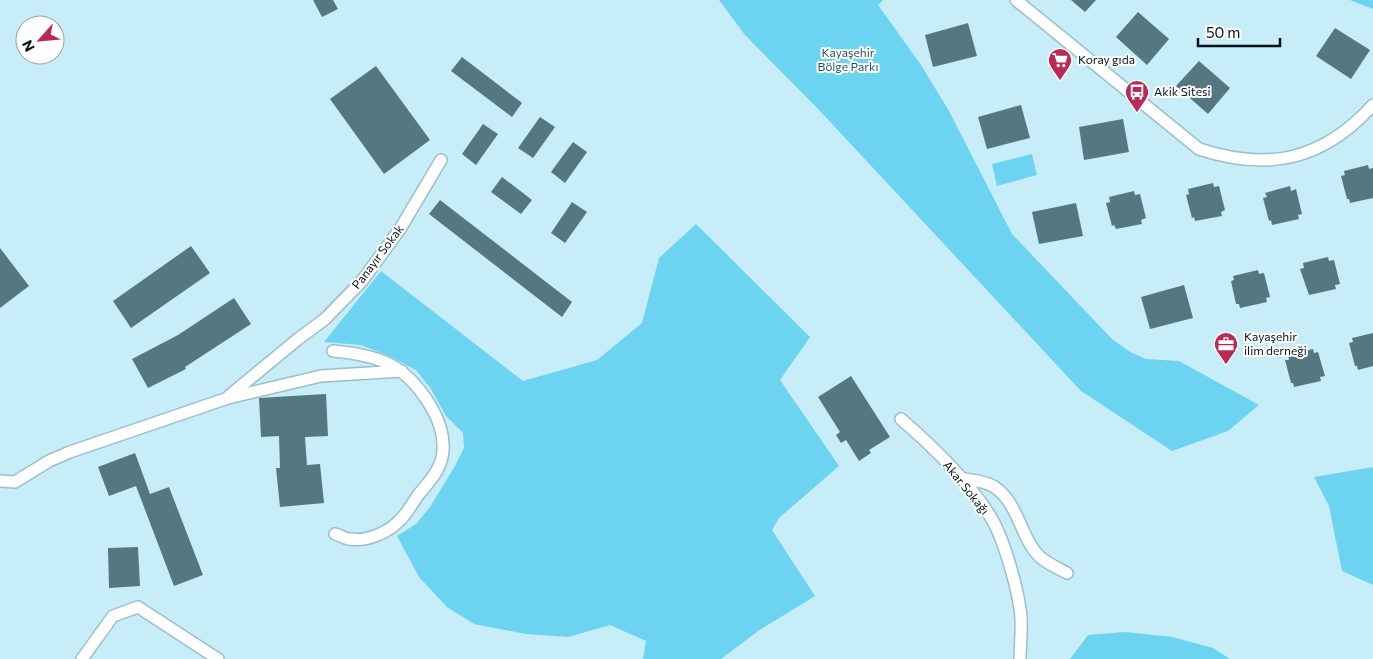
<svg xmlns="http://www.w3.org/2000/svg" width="1373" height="659" font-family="Commissioner,sans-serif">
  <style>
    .green { fill: #6cd3f0 }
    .building { fill: #557782 }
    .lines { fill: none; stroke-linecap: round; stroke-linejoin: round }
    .minor-casing { stroke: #9bbfca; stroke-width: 14 }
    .minor { stroke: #fff; stroke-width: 11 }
    .labels { text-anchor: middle; stroke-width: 4; stroke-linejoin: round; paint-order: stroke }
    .park-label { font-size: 12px; fill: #235461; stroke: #fff }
    .poi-label { font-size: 12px; fill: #041115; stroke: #fff; text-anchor: start }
    .street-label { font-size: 12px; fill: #041115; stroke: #fff }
  </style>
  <rect width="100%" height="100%" fill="#c7edf9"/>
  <!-- green -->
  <path class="green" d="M719,0H883L878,5L921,65L949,111L1012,234L1112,339L1130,352L1146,359L1179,361L1259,405L1228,431L1172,451L1081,391L819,110L745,35Z
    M1350,0H1373V9Z
    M1032,154L1037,175L997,186L992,164Z
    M696,224L810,337L780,380L839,466L779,518L772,530L815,596L761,629L721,659H643L646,641L610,625L568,637L526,634L474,624L447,607L419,577L397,536L416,524L430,507L455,466L464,448L463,433L446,416L431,389L416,370L389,356L361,345L324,342L381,271L523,381L597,360L642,323L659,258Z
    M1373,467V585L1342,571L1329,506L1314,477Z
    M1125,632L1172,637L1213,648L1230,659H1070L1088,635Z"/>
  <!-- building -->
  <path class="building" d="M313,0H333L338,9L322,17Z
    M1071,0H1096L1085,12Z
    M1138,12L1169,39L1147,65L1116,37Z
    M968,23L977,56L933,67L925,35Z
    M1335,28L1370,50L1351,79L1316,56Z
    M462,57L522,103L512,117L451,71Z
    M1199,61L1230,88L1208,114L1176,86Z
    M376,66L430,140L384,174L330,99Z
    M1021,105L1030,138L987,149L978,117Z
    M540,117L555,127L533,158L518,148Z
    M1123,119L1129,152L1084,160L1079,127Z
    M483,124L498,134L476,165L462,154Z
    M573,142L587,152L565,183L551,172Z
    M1368,165L1369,169L1373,168V198L1350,203L1349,199H1347L1341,176L1345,175L1344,171Z
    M502,177L532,200L521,214L491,192Z
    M1213,183L1214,187L1219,186L1225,210L1221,212L1222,216L1195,221L1194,217L1192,218L1186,195L1189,194L1188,189Z
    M1290,186L1291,191L1296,189L1302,214L1298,215L1299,219L1272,225L1271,220L1269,221L1263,198L1267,197L1265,193Z
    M1134,191L1135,195L1140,194L1146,218L1141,220L1142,224L1116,229L1114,225L1112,226L1106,203L1110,202L1109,197Z
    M440,200L572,302L562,317L429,214Z
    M572,202L587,212L565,243L551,233Z
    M1076,203L1083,236L1039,244L1032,212Z
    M191,246L210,273L131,328L113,301Z
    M0,248L29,286L0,308Z
    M1328,257L1329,261L1334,260L1340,284L1335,285L1336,289L1309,295L1300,269L1304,268L1303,263Z
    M1258,270L1259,274L1264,273L1270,297L1266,298L1267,302L1240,308L1239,304H1236L1231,281L1234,280L1233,276Z
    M1184,285L1193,318L1150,329L1141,297Z
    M234,298L251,324L185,367L186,369L148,388L132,359L178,335Z
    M1373,333V366L1358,370L1357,366H1355L1349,343L1353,342L1352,338Z
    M1313,349L1314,353L1318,352L1325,376L1320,377L1321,381L1294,387L1293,383H1291L1285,360H1289L1288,355Z
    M851,376L890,437L869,450L871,453L859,461L846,440L841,443L836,435L840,432L818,397Z
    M326,394L328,436L305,437L307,465L320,464L324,503L280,507L276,468H280L279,436L261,437L259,398Z
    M135,453L150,494L169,487L203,575L174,586L136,486L109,496L98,467Z
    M138,547L140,586L109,588L108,548Z"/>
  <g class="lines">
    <!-- minor casing -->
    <g class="minor-casing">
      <path id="minor" d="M1016,0L1199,149C1269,172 1323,160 1373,105
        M333,351C379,355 405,364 430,405C438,418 444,433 443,449C443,467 430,481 419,494C413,502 408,512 401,519C389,532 368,542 350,539C345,539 340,535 335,534
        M229,396L298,339L325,319L362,281L400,229L441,160
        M901,419C932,446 973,486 993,521C1004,541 1017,586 1020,609C1023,625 1020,643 1020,659
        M959,478C970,480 984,481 993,486C1019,502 1020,538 1040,557C1048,564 1058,568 1067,573
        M0,481L15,482L49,461L70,452L228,398L321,376L402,371
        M82,659L113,616L138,607L218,659"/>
    </g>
    <!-- minor -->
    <use href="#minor" class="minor"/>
  </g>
  <!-- icons -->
  <defs>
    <g id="supermarket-pin" transform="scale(1.25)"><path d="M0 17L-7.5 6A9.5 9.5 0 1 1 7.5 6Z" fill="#b92a55" stroke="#fff"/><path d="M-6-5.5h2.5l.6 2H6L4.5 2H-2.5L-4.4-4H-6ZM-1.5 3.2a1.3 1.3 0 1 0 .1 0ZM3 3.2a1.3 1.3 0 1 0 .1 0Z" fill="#fff"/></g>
    <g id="bus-pin" transform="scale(1.25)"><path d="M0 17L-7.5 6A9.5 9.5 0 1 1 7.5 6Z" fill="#b92a55" stroke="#fff"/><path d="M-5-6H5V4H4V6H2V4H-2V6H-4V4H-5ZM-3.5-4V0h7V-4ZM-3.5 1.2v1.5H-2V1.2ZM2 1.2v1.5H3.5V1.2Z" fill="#fff"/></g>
    <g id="office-pin" transform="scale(1.25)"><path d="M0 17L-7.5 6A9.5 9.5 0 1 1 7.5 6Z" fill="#b92a55" stroke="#fff"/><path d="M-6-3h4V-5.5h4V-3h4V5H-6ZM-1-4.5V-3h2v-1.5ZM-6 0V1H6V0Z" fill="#fff"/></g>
  </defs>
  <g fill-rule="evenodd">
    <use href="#supermarket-pin" x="1060" y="60"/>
    <use href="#bus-pin" x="1137" y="92"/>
    <use href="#office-pin" x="1226" y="344"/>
  </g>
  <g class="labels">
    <!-- park labels -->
    <g class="park-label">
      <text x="848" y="57">Kayaşehir<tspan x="848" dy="14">Bölge Parkı</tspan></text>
    </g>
    <!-- poi labels -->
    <g class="poi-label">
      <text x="1078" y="64">Koray gıda</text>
      <text x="1154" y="96">Akik Sitesi</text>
      <text x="1244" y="341">Kayaşehir<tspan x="1244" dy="14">ilim derneği</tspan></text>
    </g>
    <!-- street labels -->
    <g class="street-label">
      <text transform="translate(378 257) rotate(-53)" y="4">Panayır Sokak</text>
      <text transform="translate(966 488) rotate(51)" y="4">Akar Sokağı</text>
    </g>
  </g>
  <!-- north arrow -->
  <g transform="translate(40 40) rotate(243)"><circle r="24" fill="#ffffff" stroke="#9ba0a1"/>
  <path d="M0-4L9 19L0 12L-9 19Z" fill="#b92a55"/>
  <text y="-8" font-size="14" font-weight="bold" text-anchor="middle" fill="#041115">N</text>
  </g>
  <!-- scale -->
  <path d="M1198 38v8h82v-8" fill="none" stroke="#041115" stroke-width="2.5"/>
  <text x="1206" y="38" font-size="15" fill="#041115" stroke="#ffffff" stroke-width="4" paint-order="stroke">50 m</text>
</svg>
